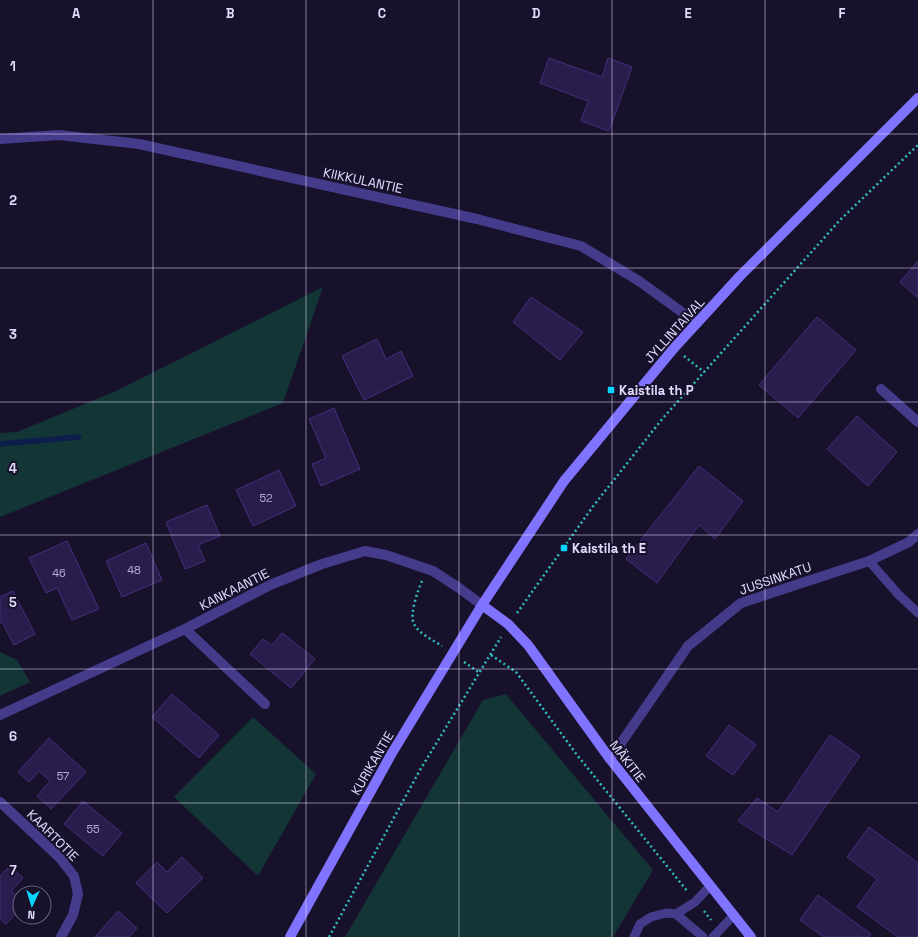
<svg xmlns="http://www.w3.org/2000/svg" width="918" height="937" font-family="'Space Grotesk',sans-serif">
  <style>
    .green { fill: #143536 }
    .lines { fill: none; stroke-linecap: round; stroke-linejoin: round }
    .stream { stroke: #0b1e4c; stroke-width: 5.5 }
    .building { fill: #2a1d4d; stroke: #432f7a }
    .path { stroke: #30bec0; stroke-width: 2.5; stroke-dasharray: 2 3; stroke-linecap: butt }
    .lane { stroke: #443c8b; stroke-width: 9 }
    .street { stroke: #443c8b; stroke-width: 10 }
    .secondary { stroke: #8073ff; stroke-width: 10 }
    .grid { fill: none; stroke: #e3dcff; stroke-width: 1; stroke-opacity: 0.55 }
    .poi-dot { fill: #08d5ff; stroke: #18112c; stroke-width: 1.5 }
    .labels { text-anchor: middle; stroke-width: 4; stroke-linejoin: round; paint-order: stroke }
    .number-label { font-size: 11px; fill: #b5acd2 }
    .street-label { font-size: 13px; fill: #e3dcff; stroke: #18112c }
    .poi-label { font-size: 13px; font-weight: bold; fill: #e3dcff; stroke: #18112c; text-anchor: start }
    .grid-label { font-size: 13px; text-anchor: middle; font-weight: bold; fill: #e3dcff; stroke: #18112c; stroke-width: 4; stroke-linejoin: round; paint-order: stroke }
  </style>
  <rect width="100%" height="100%" fill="#18112c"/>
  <!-- green -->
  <path class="green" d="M323,287L283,403L0,517V433L17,432L116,391Z
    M0,652L17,660L30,682L0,696Z
    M506,694L653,870L613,937H345L483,700Z
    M253,717L316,774L258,876L174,797Z"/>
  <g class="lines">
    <!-- stream -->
    <path class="stream" d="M0,444L79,437"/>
  </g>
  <!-- building -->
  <path class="building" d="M549,58L602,77L608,58L632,67L609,131L581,121L588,101L540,83Z
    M918,261V298L900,282Z
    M531,297L583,332L560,360L513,322Z
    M817,317L856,350L798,418L759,385Z
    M377,339L386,359L401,351L413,376L364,400L342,356Z
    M334,408L360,469L321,486L312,464L326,458L309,419Z
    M857,416L897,452L868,486L827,449Z
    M699,466L743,501L715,539L699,525L657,583L626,559Z
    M279,470L296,506L253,526L236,490Z
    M207,505L220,536L198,545L205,561L185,569L166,522Z
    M67,541L99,609L72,620L57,588L46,593L29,558Z
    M146,543L162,580L122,597L106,561Z
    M13,591L35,634L14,645L2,622L0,623V597Z
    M282,633L315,659L291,688L250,654L263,639L272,645Z
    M172,694L219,735L199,758L152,717Z
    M729,725L756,745L733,775L706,756Z
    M830,735L860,756L792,855L738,821L757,798L778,812Z
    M49,738L86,772L51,809L37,796L50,781L39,771L29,782L18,772Z
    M83,801L122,833L103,856L64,824Z
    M869,827L918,863V937H898L857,907L877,879L847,857Z
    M182,857L203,878L167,913L136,883L157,862L167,872Z
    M10,866L23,878L11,891L20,899V909L6,924L0,919V876Z
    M818,895L871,934L869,937H824L800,920Z
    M118,911L137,928L129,937H95Z"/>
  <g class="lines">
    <!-- path -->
    <path class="path" d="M684,356L704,372
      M422,581C418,590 409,615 414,624C419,634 433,640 442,646
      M517,613L594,505L663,418L840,220L918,145
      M491,655L516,672L577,755L688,892
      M464,662L480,673
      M704,911L711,920
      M329,937L420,770L501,637"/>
    <!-- lane -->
    <path class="lane" d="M869,561L898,594L918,613
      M676,914L703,937
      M634,937L640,924L651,917L666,913L676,914L695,902L710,886
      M713,937L733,916"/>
    <!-- street -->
    <path class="street" d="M0,139L59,135L139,144L477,219L581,246L639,281L697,323
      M881,389L918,422
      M185,629L265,704
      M0,715L185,629L270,585L322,564L365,551L386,555L433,571L459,588L482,605
      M610,759L688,646L741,603L869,561L909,542L918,534
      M0,802L59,857L74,876L78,894L73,915L61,937"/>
    <!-- secondary -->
    <path class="secondary" d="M482,605L508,624L528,645L610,759L751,937
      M290,937L392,753L482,605L564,481L674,348L740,276L918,98"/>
  </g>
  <!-- grid -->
  <path class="grid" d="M153,0V937M306,0V937M459,0V937M612,0V937M765,0V937M0,134H918M0,268H918M0,402H918M0,535H918M0,669H918M0,803H918"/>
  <!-- markers -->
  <g class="poi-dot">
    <rect x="607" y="386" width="8" height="8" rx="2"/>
    <rect x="560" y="544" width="8" height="8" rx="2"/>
  </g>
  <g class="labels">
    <!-- number labels -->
    <g class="number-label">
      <text x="266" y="502">52</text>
      <text x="134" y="574">48</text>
      <text x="59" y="577">46</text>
      <text x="63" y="780">57</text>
      <text x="93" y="833">55</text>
    </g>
    <!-- street labels -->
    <g class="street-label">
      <text transform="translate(363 180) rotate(12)" y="5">KIIKKULANTIE</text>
      <text transform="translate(674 330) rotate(-48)" y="5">JYLLINTAIVAL</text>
      <text transform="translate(775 578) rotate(-19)" y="5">JUSSINKATU</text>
      <text transform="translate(234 589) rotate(-27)" y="5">KANKAANTIE</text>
      <text transform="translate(628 761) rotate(52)" y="5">MÄKITIE</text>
      <text transform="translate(372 763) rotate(-60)" y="5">KURIKANTIE</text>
      <text transform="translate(53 835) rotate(45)" y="5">KAARTOTIE</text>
    </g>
    <!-- poi labels -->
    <g class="poi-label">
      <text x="619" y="395">Kaistila th P</text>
      <text x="572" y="553">Kaistila th E</text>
    </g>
  </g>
  <g class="grid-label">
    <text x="76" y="18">A</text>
    <text x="230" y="18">B</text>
    <text x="382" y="18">C</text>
    <text x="536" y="18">D</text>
    <text x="688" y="18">E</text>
    <text x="842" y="18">F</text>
    <text x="13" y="71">1</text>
    <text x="13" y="205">2</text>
    <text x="13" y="339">3</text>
    <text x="13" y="473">4</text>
    <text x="13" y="607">5</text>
    <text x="13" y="741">6</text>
    <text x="13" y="875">7</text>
  </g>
  <!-- north arrow -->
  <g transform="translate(32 905) rotate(184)"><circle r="19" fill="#18112c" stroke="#696280"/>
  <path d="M0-3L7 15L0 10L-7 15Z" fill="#08d5ff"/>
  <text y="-6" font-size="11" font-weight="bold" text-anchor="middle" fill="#e3dcff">N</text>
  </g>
</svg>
